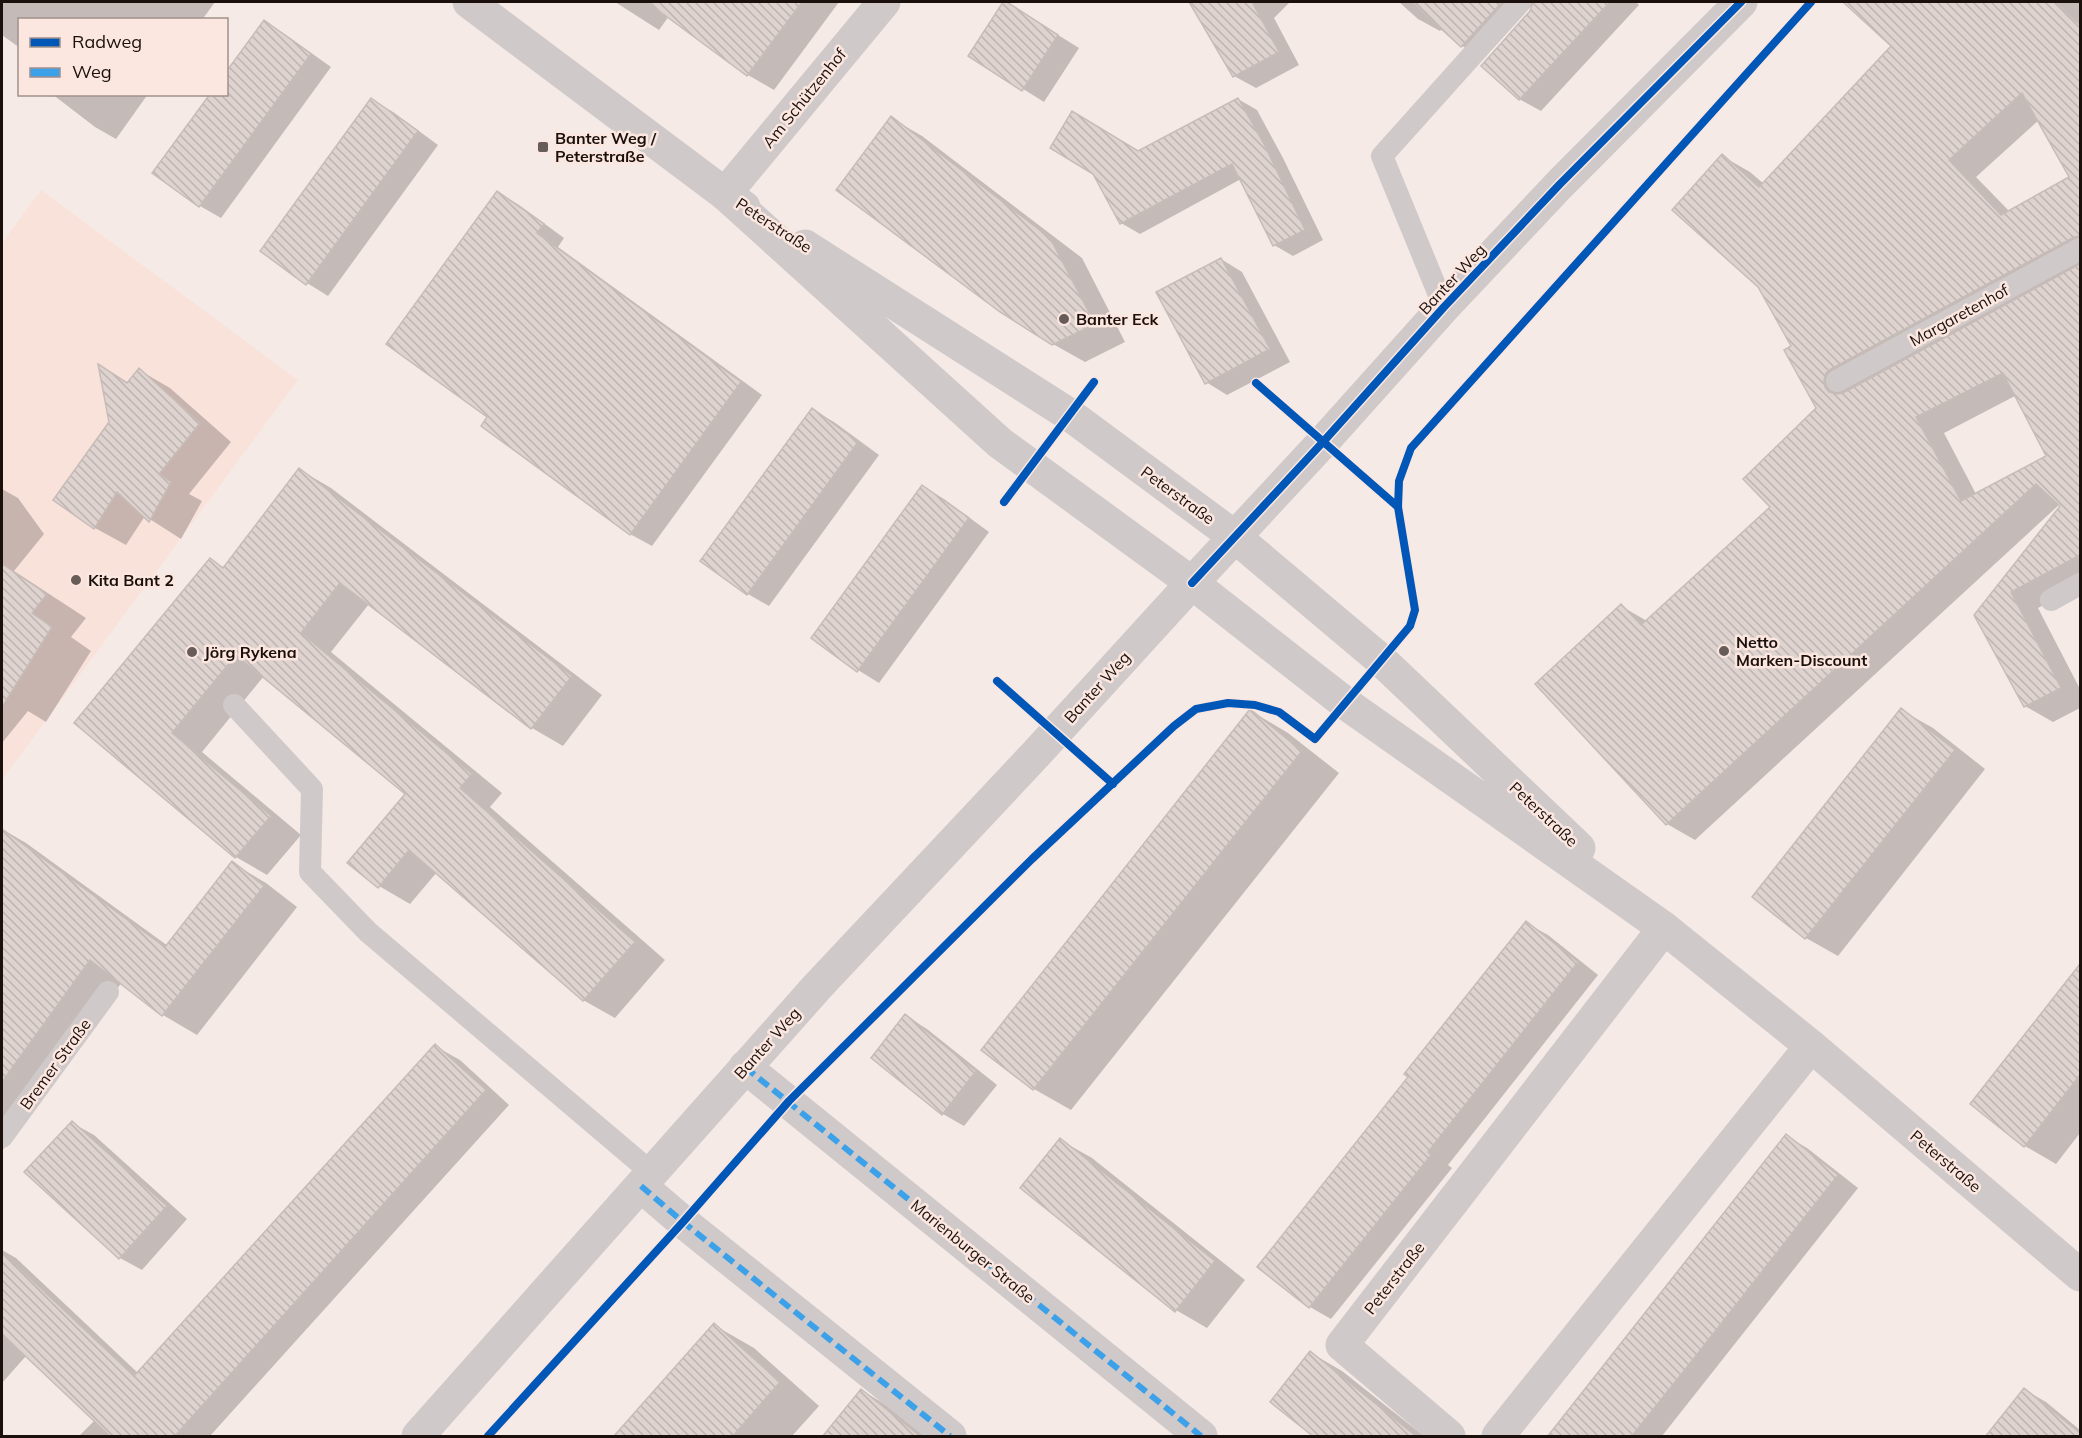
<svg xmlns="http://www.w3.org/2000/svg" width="2082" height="1438" font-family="Mulish,sans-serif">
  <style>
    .built { fill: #f9e2da }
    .shadow { fill: #0003; fill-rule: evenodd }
    .building { fill: url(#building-back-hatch); stroke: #c7bcb8; stroke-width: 1.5; fill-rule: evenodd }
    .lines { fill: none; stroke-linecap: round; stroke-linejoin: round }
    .service { stroke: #cfcac9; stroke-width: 22 }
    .minor { stroke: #cfcac9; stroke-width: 33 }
    .tertiary { stroke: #cfcac9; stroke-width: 33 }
    .secondary { stroke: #cfcac9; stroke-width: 33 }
    .quiet { stroke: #3da1e9; stroke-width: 6; stroke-dasharray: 12 6; stroke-linecap: butt }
    .cycleway-casing { stroke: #fbe7e0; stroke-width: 11 }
    .cycleway { stroke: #0057b8; stroke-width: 8 }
    .poi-dot { fill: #675c58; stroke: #fbe7e0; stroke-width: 2 }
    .labels { text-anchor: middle; stroke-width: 5; stroke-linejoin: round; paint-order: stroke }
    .street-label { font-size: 16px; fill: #1b100c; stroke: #fbe7e0 }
    .poi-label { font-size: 16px; font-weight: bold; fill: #1b100c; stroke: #fbe7e0; text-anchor: start }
  </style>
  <defs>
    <pattern id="building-back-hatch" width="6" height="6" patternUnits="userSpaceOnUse" patternTransform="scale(1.5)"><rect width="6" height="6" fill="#ded3cf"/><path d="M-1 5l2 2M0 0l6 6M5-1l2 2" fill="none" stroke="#beb4b1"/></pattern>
  </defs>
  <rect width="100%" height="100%" fill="#f5eae6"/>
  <!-- built -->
  <path class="built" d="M41,190L298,380L2,780V243Z"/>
  <!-- shadow -->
  <path class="shadow" d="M2,2H215L202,20H20V48L2,35Z
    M615,2H839L774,90L748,75L669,16L659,30Z
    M1005,2L1079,48L1044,102L970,56Z
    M1191,2H1290L1274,18L1299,65L1256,88L1234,76Z
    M1399,2H1535L1484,58L1462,46L1443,28L1440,31L1418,19Z
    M1536,2H1636L1639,5L1541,111L1519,99L1532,11Z
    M1939,2H2080V586L2038,608L2080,689V708L2053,722L2025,706L1976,615L2062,506L2060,504L1695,840L1667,824L1621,606L1647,621L1772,507L1818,408L1722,156L1750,172L1764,184ZM2039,120L2071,177L2010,212L1976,177ZM2015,396L2048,456L1976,494L1944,433Z
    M265,22L286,35L331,67L221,218L200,206L155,173L226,94Z
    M52,94H148L116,139L95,127Z
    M1238,99L1257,110L1283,158L1323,240L1293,256L1274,245L1241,179L1140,234L1121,223L1139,153Z
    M371,100L393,112L438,145L328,296L307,283Z
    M891,118L922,136L1082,258L1125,342L1085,362L1053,344Z
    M498,193L519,205L564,238L558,247L762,395L652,546L630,534L489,417Z
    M1221,259L1242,272L1290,362L1227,395L1206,382Z
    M100,367L129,383L139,370L170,388L231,442L189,494L202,501L181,539L145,516L126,545L95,528L110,422Z
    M813,410L834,422L879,455L769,606L748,594L702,561Z
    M300,470L331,488L602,695L563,746L532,728L369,604L331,652L502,793L490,807L665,960L615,1018L583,1000L437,872L410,904L379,886L407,794L264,676L202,752L301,835L267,875L236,857L76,723L210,560L225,568Z
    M923,487L944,499L989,532L879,683L858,670Z
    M2,489L18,498L44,534L14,571L86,618L71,637L91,651L46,722L28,711L2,743Z
    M1901,710L1933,728L1985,769L1838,956L1806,938L1754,897Z
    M1251,711L1288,733L1339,773L1071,1110L1034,1089L983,1049Z
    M2,829L26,843L168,946L232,863L266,883L297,907L197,1035L163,1015L122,982L2,1151Z
    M1526,923L1548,935L1598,975L1448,1165L1452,1168L1331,1319L1310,1307L1260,1266L1410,1077Z
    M2080,967V1133L2056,1164L2025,1146L1973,1104Z
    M906,1016L927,1029L997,1085L964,1126L943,1114Z
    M435,1046L460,1060L509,1105L210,1436H79L95,1420L26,1356L2,1383V1250L16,1258L138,1373Z
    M72,1123L94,1135L187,1219L142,1270L120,1258L27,1172Z
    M1786,1136L1807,1148L1858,1188L1662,1436H1548Z
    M1060,1140L1092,1158L1245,1280L1207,1328L1176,1310Z
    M714,1325L754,1348L819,1406L792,1436H614Z
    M1311,1353L1342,1371L1424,1436H1316Z
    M861,1390L883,1403L926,1436H826Z
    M2025,1390L2046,1402L2080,1430V1436H1987Z"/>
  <!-- building -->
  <path class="building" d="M647,2H802L747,76Z
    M1003,2H1007L1058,35L1022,91L968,56Z
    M1189,2H1252L1279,52L1233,77Z
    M1412,2H1502L1461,47Z
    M1533,2H1610L1519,100L1481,66L1530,11Z
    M1843,2H2056L2080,25V236L2074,237L1831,369L1826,373L1824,380L1825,387L1829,392L1836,394L1843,393L2080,264V555L2011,592L2061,688L2024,707L1974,615L2060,506L2036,484L1666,825L1535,684L1621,604L1641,625L1770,507L1743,479L1816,408L1784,350L1791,346L1758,287L1672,210L1722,154L1759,187L1891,46ZM2022,93L2069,177L2001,215L1949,160ZM2003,373L2046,456L1961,501L1916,417Z
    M264,20L311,54L199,207L152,173L210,94H226V72Z
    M371,98L418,131L306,285L260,251Z
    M1238,98L1265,146L1305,230L1273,246L1232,164L1120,224L1093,174L1050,148L1072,111L1138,151Z
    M891,116L1050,238L1095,324L1052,345L1000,312L836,190Z
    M497,191L544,224L537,233L741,382L630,535L481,426L487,417L386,344Z
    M1221,258L1270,349L1205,384L1156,292Z
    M98,364L127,383L139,368L200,423L159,474L171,482L149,522L117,492L94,529L53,500L109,422Z
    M812,408L858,442L747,595L700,561Z
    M299,468L572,676L531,729L340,583L301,633L472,774L460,788L635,942L583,1001L409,850L378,888L347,863L405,794L236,655L172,733L271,816L235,858L74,723L210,558L223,568Z
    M922,485L969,518L857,672L811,638Z
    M2,564L47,594L32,613L52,627L2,707Z
    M1901,708L1955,750L1805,939L1752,897Z
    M1250,709L1302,751L1033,1090L981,1050Z
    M2,829L165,947L232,861L264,886L162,1016L90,960L2,1082Z
    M1526,921L1578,962L1428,1152L1431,1155L1309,1308L1257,1267L1408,1077L1404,1074Z
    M2080,964V1075L2024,1147L1970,1104Z
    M905,1014L976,1071L942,1115L871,1058Z
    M435,1044L486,1090L174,1437H111L2,1334V1252L134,1376Z
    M72,1121L167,1206L119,1259L24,1172Z
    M1786,1134L1838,1175L1687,1367L1631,1437H1547Z
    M1060,1138L1215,1261L1175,1312L1020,1188Z
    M714,1323L780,1382L732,1437H613Z
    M1310,1351L1417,1437H1314L1270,1402Z
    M2024,1388L2080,1433V1437H1985Z
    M861,1389L921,1437H822Z"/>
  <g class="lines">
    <!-- service -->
    <path class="service" d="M1444,307L1382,156L1520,2
      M1837,381L2080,249
      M2051,600L2080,584
      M234,705L312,789L310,872L368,932L652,1173
      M2,1137L108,992"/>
    <!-- minor -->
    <path class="minor" d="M725,194L884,2
      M745,1067L1201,1436
      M641,1186L683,1222L950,1436
      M1449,1436L1342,1345L1664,928
      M1498,1436L1811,1046"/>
    <!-- tertiary -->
    <path class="tertiary" d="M1192,583L1323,442L1444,307L1560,184L1741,2"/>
    <!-- secondary -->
    <path class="secondary" d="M469,2L725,194L744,207
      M725,194L1000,443L1192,583L1345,703L1664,928L1811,1046L2080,1275
      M805,246L1070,415L1235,537L1381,660L1579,848
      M418,1436L817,987L1035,755L1192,583"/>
    <!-- quiet -->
    <path class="quiet" d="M745,1067L1201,1436
      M641,1186L683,1222L950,1436"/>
    <!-- cycleway casing -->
    <g class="cycleway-casing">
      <path id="cycleway" d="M1256,383L1398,507
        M1004,502L1094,382
        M1192,583L1323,442L1444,307L1560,184L1741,2
        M997,681L1113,784
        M488,1436L683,1222L789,1101L1032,859L1174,726L1196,709L1228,703L1255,705L1279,712L1315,739L1410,626L1415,610L1398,507L1399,481L1411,448L1811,2"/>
    </g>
    <!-- cycleway -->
    <use href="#cycleway" class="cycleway"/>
  </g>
  <!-- markers -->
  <g class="poi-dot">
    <rect x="537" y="141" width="12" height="12" rx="3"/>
    <circle cx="1064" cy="319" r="6"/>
    <circle cx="76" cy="580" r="6"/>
    <circle cx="1724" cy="651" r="6"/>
    <circle cx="192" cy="652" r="6"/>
  </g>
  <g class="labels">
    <!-- street labels -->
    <g class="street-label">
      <text transform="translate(804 98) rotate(-51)" y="6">Am Schützenhof</text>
      <text transform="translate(774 225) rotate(33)" y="6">Peterstraße</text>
      <text transform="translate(1452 279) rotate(-47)" y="6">Banter Weg</text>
      <text transform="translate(1959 315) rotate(-29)" y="6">Margaretenhof</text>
      <text transform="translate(1178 495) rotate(36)" y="6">Peterstraße</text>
      <text transform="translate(1097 687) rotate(-48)" y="6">Banter Weg</text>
      <text transform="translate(1544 814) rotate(43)" y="6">Peterstraße</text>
      <text transform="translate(767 1043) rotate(-48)" y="6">Banter Weg</text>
      <text transform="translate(55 1064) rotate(-54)" y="6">Bremer Straße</text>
      <text transform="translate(1946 1161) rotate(40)" y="6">Peterstraße</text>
      <text transform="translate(973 1251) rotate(39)" y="6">Marienburger Straße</text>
      <text transform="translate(1394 1278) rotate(-52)" y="6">Peterstraße</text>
    </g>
    <!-- poi labels -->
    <g class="poi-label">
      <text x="555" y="144">Banter Weg /<tspan x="555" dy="18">Peterstraße</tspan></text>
      <text x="1076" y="325">Banter Eck</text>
      <text x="88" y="586">Kita Bant 2</text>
      <text x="1736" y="648">Netto<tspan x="1736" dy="18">Marken-Discount</tspan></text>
      <text x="204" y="658">Jörg Rykena</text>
    </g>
  </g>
  <!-- border -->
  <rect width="2082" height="1438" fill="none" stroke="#1b100c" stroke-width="6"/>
  <!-- legend -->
  <rect x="18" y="18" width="210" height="78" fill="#fbe7e0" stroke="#a1918b" stroke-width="1.5"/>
  <rect x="30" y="38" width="30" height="9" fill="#0057b8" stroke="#a1918b" stroke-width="1.5"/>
  <text x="72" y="48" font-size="18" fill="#1b100c">Radweg</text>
  <rect x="30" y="68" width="30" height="9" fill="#3da1e9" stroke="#a1918b" stroke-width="1.5"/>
  <text x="72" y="78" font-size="18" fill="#1b100c">Weg</text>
</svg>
